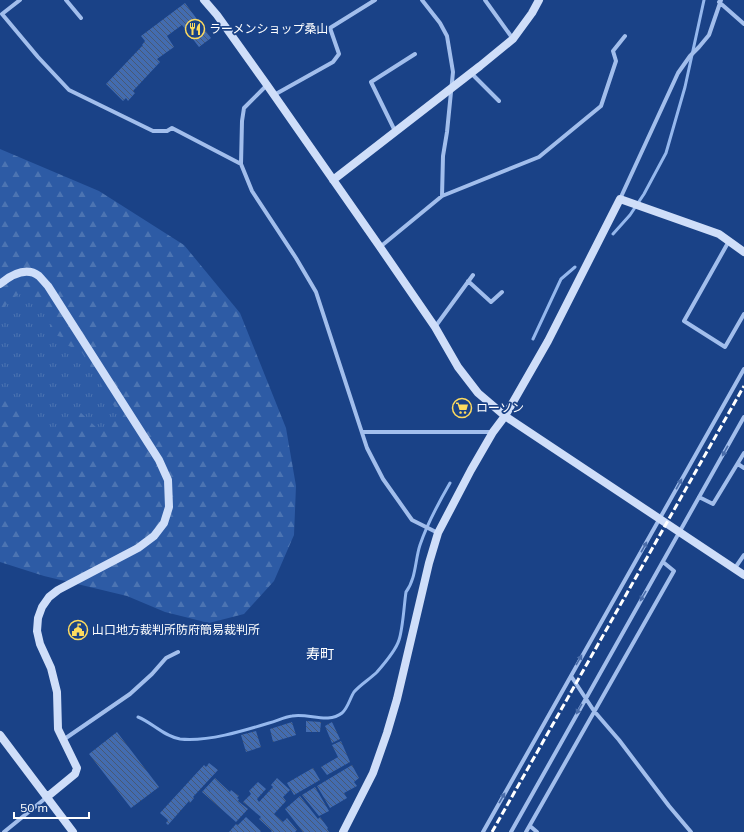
<svg xmlns="http://www.w3.org/2000/svg" width="744" height="832" font-family="Mulish,'Noto Sans JP',sans-serif">
  <style>
    .forest { fill: url(#forest-firs) }
    .park { fill: url(#park-tufts) }
    .lines { fill: none; stroke-linecap: round; stroke-linejoin: round }
    .stream { stroke: #95b8ee; stroke-width: 3 }
    .building { fill: url(#building-back-hatch) }
    .street { stroke: #a2beec; stroke-width: 4 }
    .secondary { stroke: #cfdef9; stroke-width: 8 }
    .rail { stroke: #fff; stroke-width: 3; stroke-dasharray: 7 3; stroke-linecap: butt }
    .oneway { fill: #4a6daa }
    .labels { text-anchor: middle; stroke-width: 3.5; stroke-linejoin: round; paint-order: stroke }
    .poi-label { font-size: 12px; fill: #fff; stroke: #1a4287; text-anchor: start }
    .quarter-label { font-size: 14px; fill: #fff; stroke: #1a4287 }
  </style>
  <defs>
    <pattern id="forest-firs" width="22" height="20" patternUnits="userSpaceOnUse"><rect width="22" height="20" fill="#2d5ba5"/><path d="M5 1l3.5 6h-7zM16 11l3.5 6h-7z" fill="#4c74b2"/></pattern>
    <pattern id="park-tufts" width="24" height="20" patternUnits="userSpaceOnUse"><rect width="24" height="20" fill="#2d5ba5"/><path d="M3 7l-1-3M5 7V3M7 7l1-3M15 17l-1-3M17 17v-4M19 17l1-3" fill="none" stroke="#4c74b2"/></pattern>
    <pattern id="building-back-hatch" width="6" height="6" patternUnits="userSpaceOnUse"><rect width="6" height="6" fill="#436cb0"/><path d="M-1 5l2 2M0 0l6 6M5-1l2 2" fill="none" stroke="#485974"/></pattern>
  </defs>
  <rect width="100%" height="100%" fill="#1a4287"/>
  <!-- forest -->
  <path class="forest" d="M0,149L99,191L184,245L240,313L286,428L296,486L294,535L274,581L244,614L209,623L165,612L127,596L44,576L0,562Z"/>
  <!-- park -->
  <path class="park" d="M32,291L35,294L34,298L38,300L37,305L43,308L41,312L47,314L46,320L52,322L50,327L56,330L55,335L61,337L59,342L81,351L120,416L100,431L79,411L54,437L0,388V313C8,301 17,292 32,291Z"/>
  <g class="lines">
    <!-- stream -->
    <path class="stream" d="M613,234L630,215L644,194L666,153L685,87L704,0
      M533,339L561,279L575,267
      M138,717C153,723 163,736 180,739C207,742 243,731 269,723C277,721 284,717 292,716C309,713 328,724 342,713C348,708 350,698 354,692C361,684 370,679 377,672C384,664 396,650 399,640C403,628 404,605 406,592C416,579 415,560 420,545C427,524 439,502 450,483"/>
  </g>
  <!-- building -->
  <path class="building" d="M185,3L211,38L199,47L182,25L167,36L174,47L157,59L160,62L133,91L135,93L128,101L126,98L123,101L106,84L143,45H142L145,41L141,36Z
    M306,721L321,722L320,732H306Z
    M292,722L296,735L273,742L270,729Z
    M332,722L340,739L332,743L325,726Z
    M256,731L261,747L246,752L241,735Z
    M117,732L159,787L131,808L89,754Z
    M341,741L350,762L327,775L321,767L338,757L332,745Z
    M209,763L218,770L193,797L194,798L190,803L189,801L168,825L166,823L168,820L160,813L204,765L206,767Z
    M352,765L359,778L354,782L357,786L344,793L347,798L330,808L317,786Z
    M313,768L320,780L294,795L287,783Z
    M215,778L230,792L231,790L239,796L237,798L239,799L238,801L248,809L236,822L202,792Z
    M277,778L290,790L283,797L286,801L274,814L283,822L287,818L297,830L295,832H271L272,831L259,819L261,817L243,802L251,794L249,791L258,782L266,789L257,799L259,802L273,787L271,785Z
    M315,787L329,811L319,816L302,795Z
    M300,796L318,819L320,817L328,828L327,829L329,832H303L285,809Z
    M246,817L261,831L260,832H229L236,824L238,825Z"/>
  <g class="lines">
    <!-- street -->
    <path class="street" d="M20,0L2,14L38,57L69,90L153,131H167L172,128L241,164
      M66,0L81,18
      M422,0L440,23L447,36L453,72L447,132L443,156L442,196
      M485,0L513,39
      M719,2L744,24
      M471,73L499,101
      M267,85L244,108L242,121L241,164L252,191L296,258L316,292L367,448L383,479L412,520L438,533
      M274,95L333,62L339,54L330,28L375,0
      M395,131L371,82L415,54
      M620,199L678,73L690,56L699,47L709,35L721,0
      M729,241L684,321L725,347L744,314
      M380,247L442,196L539,157L601,106L616,61L613,51L625,36
      M468,281L491,302L502,292
      M435,327L473,275
      M362,432H493
      M738,464L744,468
      M699,497L713,504L744,453
      M735,568L744,555
      M571,676L594,711L619,740L669,806L691,832
      M63,740L130,694L152,674L166,658L178,652
      M530,826L537,832
      M4,832L47,797
      M483,832L744,369
      M511,832L744,417
      M526,832L674,571L663,562"/>
    <!-- secondary -->
    <path class="secondary" d="M204,0L217,15L267,85L380,247L435,327L458,367L478,393L505,416L744,575
      M333,180L480,66L513,39L532,13L539,0
      M0,284C11,275 26,266 39,276C42,279 45,283 48,286L159,460L168,480L169,507L164,523L154,536L138,548L58,590L49,597L42,607L38,618L37,631L40,644L51,668L57,692L58,729L77,768L75,774L47,797
      M0,735L73,832
      M343,832L373,773L387,733L397,699L429,563L438,533L471,470L493,432L505,416L548,341L620,199L719,234L744,252"/>
    <!-- rail -->
    <path class="rail" d="M492,832L744,386"/>
  </g>
  <!-- one-way arrows -->
  <defs><path id="oneway-solid" d="M-6-.8H1V-3.2L6.5 0L1 3.2V.8H-6Z"/></defs>
  <g class="oneway">
    <use href="#oneway-solid" transform="translate(725 451) rotate(119)"/>
    <use href="#oneway-solid" transform="translate(679 484) rotate(-61)"/>
    <use href="#oneway-solid" transform="translate(644 547) rotate(-61)"/>
    <use href="#oneway-solid" transform="translate(643 596) rotate(120)"/>
    <use href="#oneway-solid" transform="translate(579 660) rotate(-60)"/>
    <use href="#oneway-solid" transform="translate(579 709) rotate(119)"/>
    <use href="#oneway-solid" transform="translate(502 798) rotate(-60)"/>
  </g>
  <!-- icons -->
  <defs>
    <g id="restaurant-ring" transform="scale(1)"><circle r="9.5" fill="#1a4287" stroke="#fedb5f" stroke-width="1.5"/><path d="M-5-6h1v4h1v-4h1v4h1v-4h1v5L-1.5 .5V6h-2V.5L-5-1ZM5-6V6H3V1.5H1.5Q1.5-4 5-6Z" fill="#fedb5f"/></g>
    <g id="supermarket-ring" transform="scale(1)"><circle r="9.5" fill="#1a4287" stroke="#fedb5f" stroke-width="1.5"/><path d="M-6-5.5h2.5l.6 2H6L4.5 2H-2.5L-4.4-4H-6ZM-1.5 3.2a1.3 1.3 0 1 0 .1 0ZM3 3.2a1.3 1.3 0 1 0 .1 0Z" fill="#fedb5f"/></g>
    <g id="civic-ring" transform="scale(1)"><circle r="9.5" fill="#1a4287" stroke="#fedb5f" stroke-width="1.5"/><path d="M-.6-6.5H3V-4.5H.6V-3L4-1V1h2V6H-6V1h2V-1L-.6-3ZM-1.2 2.5V6h2.4V2.5Z" fill="#fedb5f"/></g>
  </defs>
  <g fill-rule="evenodd">
    <use href="#restaurant-ring" x="195" y="29"/>
    <use href="#supermarket-ring" x="462" y="408"/>
    <use href="#civic-ring" x="78" y="630"/>
  </g>
  <g class="labels">
    <!-- poi labels -->
    <g class="poi-label">
      <text x="209" y="33">ラーメンショップ桑山</text>
      <text x="476" y="412">ローソン</text>
      <text x="92" y="634">山口地方裁判所防府簡易裁判所</text>
    </g>
    <!-- quarter labels -->
    <g class="quarter-label">
      <text x="320" y="659">寿町</text>
    </g>
  </g>
  <!-- scale -->
  <path d="M14 812v6h75v-6" fill="none" stroke="#ffffff" stroke-width="2"/>
  <text x="20" y="812" font-size="12" fill="#ffffff" stroke="#1a4287" stroke-width="3" paint-order="stroke">50 m</text>
</svg>
